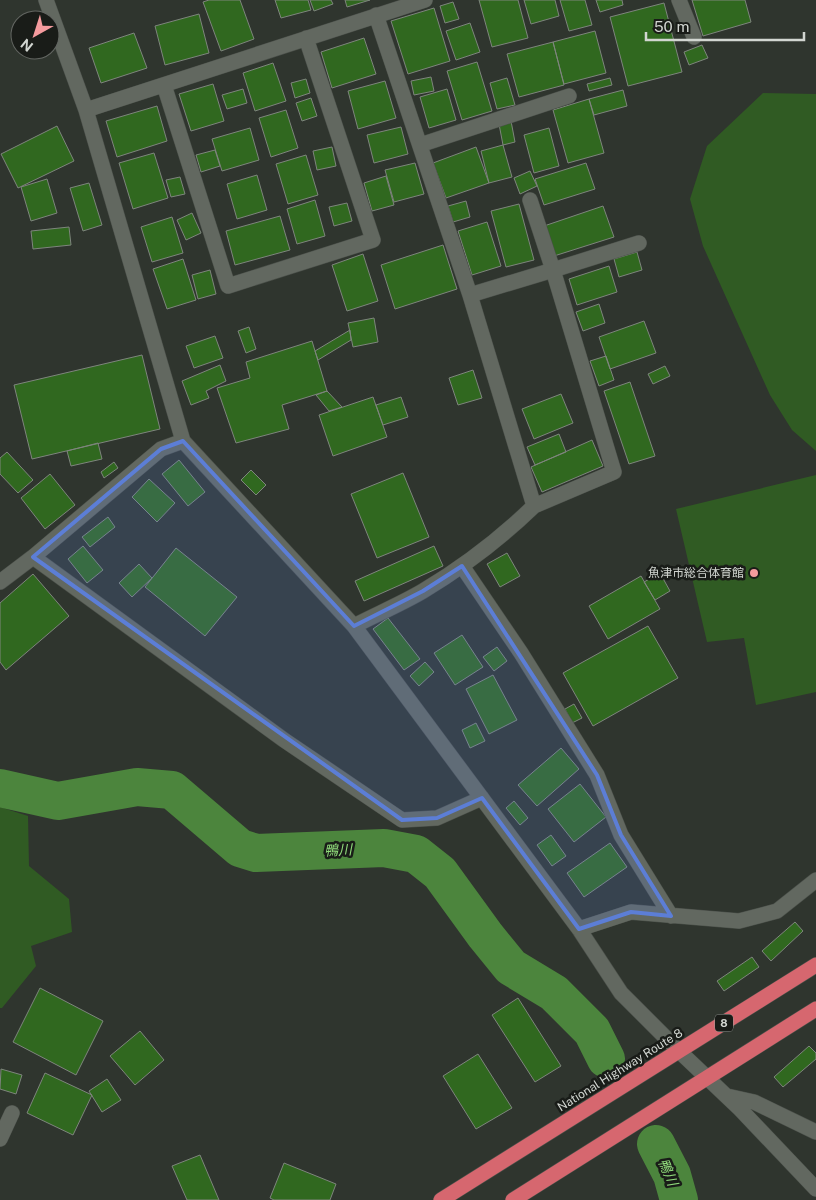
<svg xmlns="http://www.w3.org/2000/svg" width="816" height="1200" font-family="'Public Sans','Noto Sans JP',sans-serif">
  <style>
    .green { fill: #305b23 }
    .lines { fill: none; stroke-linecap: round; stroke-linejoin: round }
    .river { stroke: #4c853d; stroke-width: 38 }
    .building { fill: #30681f; stroke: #7e857d }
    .street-casing { stroke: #4b504a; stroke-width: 16 }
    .highway-casing { stroke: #4b504a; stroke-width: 16 }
    .street { stroke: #626860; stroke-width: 15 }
    .highway { stroke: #d6676f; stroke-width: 15 }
    .marked { fill: #5c7ed6; fill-opacity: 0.2; stroke: #5c7ed6; stroke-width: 4; stroke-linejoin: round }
    .poi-dot { fill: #f59b9e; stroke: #191c18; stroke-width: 2 }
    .labels { text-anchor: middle; stroke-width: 5; stroke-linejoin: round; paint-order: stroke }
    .shield { fill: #191c18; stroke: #9a9e9a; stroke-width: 1 }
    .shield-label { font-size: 11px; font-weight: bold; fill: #d2d6d1 }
    .poi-label { font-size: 12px; fill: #d2d6d1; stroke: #191c18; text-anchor: end }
    .street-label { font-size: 12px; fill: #d2d6d1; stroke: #191c18 }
    .water-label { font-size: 14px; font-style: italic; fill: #90db7b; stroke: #191c18 }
  </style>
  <rect width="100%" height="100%" fill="#2f352e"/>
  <!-- green -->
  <path class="green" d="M763,93L816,94V451L792,430L770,395L703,246L690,199L707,146Z
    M816,475V692L756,705L744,638L707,642L676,509Z
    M0,807L28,816L29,866L69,899L72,932L31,946L36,966L2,1008H0Z"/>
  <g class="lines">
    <!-- river -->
    <path class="river" d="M0,788L58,801L137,787L172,790L240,848L256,853L384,848L416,854L440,873L485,935L511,967L554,993L592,1031L606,1059
      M656,1144L672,1175L679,1200"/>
  </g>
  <!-- building -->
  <path class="building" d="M209,0H240L254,39L221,51L203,2Z
    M275,0H308L311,10L281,18Z
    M310,0H331L333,4L314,11Z
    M345,0H370L347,7Z
    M479,0H518L528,38L492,47Z
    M524,0H555L559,16L531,24Z
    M560,0H585L592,25L569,31Z
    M596,0H622L623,5L600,12Z
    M692,0H745L751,22L703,36Z
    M453,2L459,19L445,23L440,6Z
    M664,3L682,72L628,86L610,17Z
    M434,8L450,61L408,74L391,21Z
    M199,14L209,53L165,65L155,26Z
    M470,23L480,52L456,60L446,31Z
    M595,31L606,73L564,84L553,42Z
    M134,33L147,68L101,83L89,48Z
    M364,38L376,74L332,88L321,52Z
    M553,42L564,85L519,97L507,54Z
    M702,45L708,58L689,65L684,52Z
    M477,62L492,111L462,120L447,71Z
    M273,63L286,101L255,111L243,73Z
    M431,77L434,91L414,95L411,81Z
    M507,78L515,105L497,109L490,83Z
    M610,78L612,85L589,91L587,84Z
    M306,79L310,93L295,98L291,83Z
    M385,81L396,118L358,129L348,91Z
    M213,84L224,121L191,131L179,94Z
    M243,89L247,103L227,109L222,95Z
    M447,89L456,120L429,128L420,97Z
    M623,90L627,106L594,115L589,99Z
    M311,98L317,116L302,121L296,103Z
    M589,99L604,153L568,163L553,110Z
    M157,106L167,141L117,157L106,121Z
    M286,110L298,148L271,157L259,118Z
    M511,121L515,142L503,145L499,124Z
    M57,126L74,161L18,188L1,154Z
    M401,127L408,154L374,163L367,135Z
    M250,128L259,160L222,171L212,139Z
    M549,128L559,166L534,173L524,135Z
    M503,145L512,177L489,183L481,151Z
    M332,147L336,166L317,170L313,151Z
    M476,147L489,183L446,198L433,163Z
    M215,150L220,166L201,172L196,155Z
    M154,153L168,198L133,209L119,163Z
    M306,155L318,195L288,204L276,164Z
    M415,163L424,194L394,202L385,170Z
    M586,163L595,189L544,205L535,179Z
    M530,171L537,186L520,194L514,178Z
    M257,175L267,210L237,219L227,184Z
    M386,176L394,205L372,211L364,183Z
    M180,177L185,194L171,197L166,180Z
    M47,179L57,213L31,221L21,187Z
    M89,183L102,225L83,231L70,188Z
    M315,200L325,236L297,244L287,209Z
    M466,201L470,217L453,222L448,206Z
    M347,203L352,221L334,226L329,207Z
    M519,204L534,260L506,267L491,211Z
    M603,206L614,237L554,256L544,226Z
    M192,213L201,233L186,240L177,220Z
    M280,216L290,250L235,265L226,231Z
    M172,217L183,253L152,262L141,227Z
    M487,222L501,266L472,275L458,231Z
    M69,227L71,245L33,249L31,231Z
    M443,245L457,289L395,309L381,265Z
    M637,252L642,270L619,277L614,259Z
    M363,254L378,301L347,311L332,265Z
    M183,259L196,300L167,309L153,269Z
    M609,266L617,292L577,305L569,279Z
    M210,270L216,294L198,299L192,275Z
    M599,304L605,323L583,331L576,312Z
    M374,318L378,342L353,347L348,323Z
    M644,321L656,353L610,369L599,337Z
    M249,327L256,349L246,353L238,331Z
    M350,330L351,340L318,360L315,351Z
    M215,336L223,358L194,368L186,346Z
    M312,341L327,391L282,405L289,429L236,443L217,388L250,378L246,362Z
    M142,355L160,429L32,459L14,385Z
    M606,356L614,380L599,386L590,361Z
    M220,365L226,381L206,391L209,398L191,405L182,381Z
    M665,366L670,376L653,384L648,374Z
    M473,370L482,398L458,405L449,378Z
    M630,382L655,456L629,464L604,391Z
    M327,391L342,407L329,411L316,395Z
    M561,394L573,423L534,439L522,409Z
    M373,397L387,437L333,456L319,415Z
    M401,397L408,417L383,425L376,405Z
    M559,434L566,452L535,465L527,447Z
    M592,440L603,466L542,492L531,467Z
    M98,443L102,459L71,466L67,451Z
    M7,452L33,480L18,493L0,474V458Z
    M179,460L205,492L188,506L162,474Z
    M114,462L118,468L104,478L101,472Z
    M251,470L266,485L256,495L241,480Z
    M403,473L429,537L377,558L351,494Z
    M50,474L75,505L45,529L21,498Z
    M149,479L175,503L157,522L132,497Z
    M108,517L115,527L90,547L82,537Z
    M83,546L103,570L87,583L68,559Z
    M434,546L443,566L364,601L355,581Z
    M176,548L237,597L205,636L145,587Z
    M507,553L520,576L500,587L487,564Z
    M139,564L152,578L132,597L119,583Z
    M660,573L670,591L655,600L644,582Z
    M33,574L69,616L6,670L0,662V603Z
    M641,576L660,609L608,639L589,606Z
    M388,618L420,659L404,670L373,629Z
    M648,626L678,678L593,726L563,673Z
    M462,635L483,667L455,685L434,653Z
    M497,647L507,661L494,671L483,657Z
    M425,662L434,672L419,686L410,676Z
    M493,675L517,720L489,734L466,689Z
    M574,704L582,718L572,723L565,709Z
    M476,723L485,741L470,748L462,730Z
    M561,748L579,769L537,806L518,785Z
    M580,784L606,817L574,842L548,809Z
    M514,801L528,818L520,825L506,808Z
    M551,835L566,856L552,866L537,845Z
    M610,843L627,867L584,897L567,873Z
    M795,922L803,931L771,961L762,951Z
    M752,957L759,967L724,991L717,981Z
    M40,988L103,1021L76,1075L13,1042Z
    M518,998L561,1066L535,1082L492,1015Z
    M140,1031L164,1060L135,1085L110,1056Z
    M809,1046L816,1053V1059L783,1087L774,1077Z
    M478,1054L512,1108L476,1129L443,1076Z
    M1,1069L22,1075L16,1094L0,1089Z
    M45,1073L92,1095L73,1135L27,1113Z
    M107,1079L121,1100L102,1112L89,1091Z
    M200,1155L219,1200H187L172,1166Z
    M284,1163L336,1184L330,1200H274L270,1198Z"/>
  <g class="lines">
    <!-- street casing -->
    <g class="street-casing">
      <path id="street" d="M46,0L86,110L183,441L354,626L579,929L621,993L679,1051L740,1109L816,1189
        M679,0L694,37
        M164,85L228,286L373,240L306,38
        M86,110L425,0
        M420,145L569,96
        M530,200L553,270L639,243
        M470,295L553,270L614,472L534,506
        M183,441L161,449L33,557L284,740L402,820L437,818L482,798
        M462,566L521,653L597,775L621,835L671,916
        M0,582L33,557
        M354,626C377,614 401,604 423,591C463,567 501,538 534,506L470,295L376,15
        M579,929L631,912L739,921L777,911L816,880
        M727,1096L754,1102L816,1132
        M0,1139L12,1113"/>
    </g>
    <!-- highway casing -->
    <g class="highway-casing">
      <path id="highway" d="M441,1200L816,965
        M513,1200L816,1009"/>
    </g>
    <!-- street -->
    <use href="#street" class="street"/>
    <!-- highway -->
    <use href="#highway" class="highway"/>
  </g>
  <!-- marked area -->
  <path class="marked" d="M183,441L354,626L423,591L462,566L597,775L621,835L671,916L631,912L579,929L482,798L437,818L402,820L33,557L161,449Z"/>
  <!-- markers -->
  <circle class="poi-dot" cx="754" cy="573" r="5"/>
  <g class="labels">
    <!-- shield labels -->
    <rect class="shield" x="715" y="1014.5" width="18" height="17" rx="4"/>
    <g class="shield-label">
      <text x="724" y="1027">8</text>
    </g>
    <!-- poi labels -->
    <g class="poi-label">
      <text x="744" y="577">魚津市総合体育館</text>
    </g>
    <!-- street labels -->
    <g class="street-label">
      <text transform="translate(620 1070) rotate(-32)" y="4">National Highway Route 8</text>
    </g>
    <!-- water labels -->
    <g class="water-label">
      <text transform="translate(338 850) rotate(-3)" y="5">鴨川</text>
      <text transform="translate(668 1172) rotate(67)" y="5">鴨川</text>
    </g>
  </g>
  <!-- north arrow -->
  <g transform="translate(35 35) rotate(219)"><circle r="24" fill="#191c18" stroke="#636662"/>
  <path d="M0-4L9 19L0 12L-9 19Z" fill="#f59b9e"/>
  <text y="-8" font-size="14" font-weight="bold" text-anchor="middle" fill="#d2d6d1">N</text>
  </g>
  <!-- scale -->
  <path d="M646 32v8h158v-8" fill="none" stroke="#d2d6d1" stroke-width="2.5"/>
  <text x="654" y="32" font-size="15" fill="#d2d6d1" stroke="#191c18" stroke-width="4" paint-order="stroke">50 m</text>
</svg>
